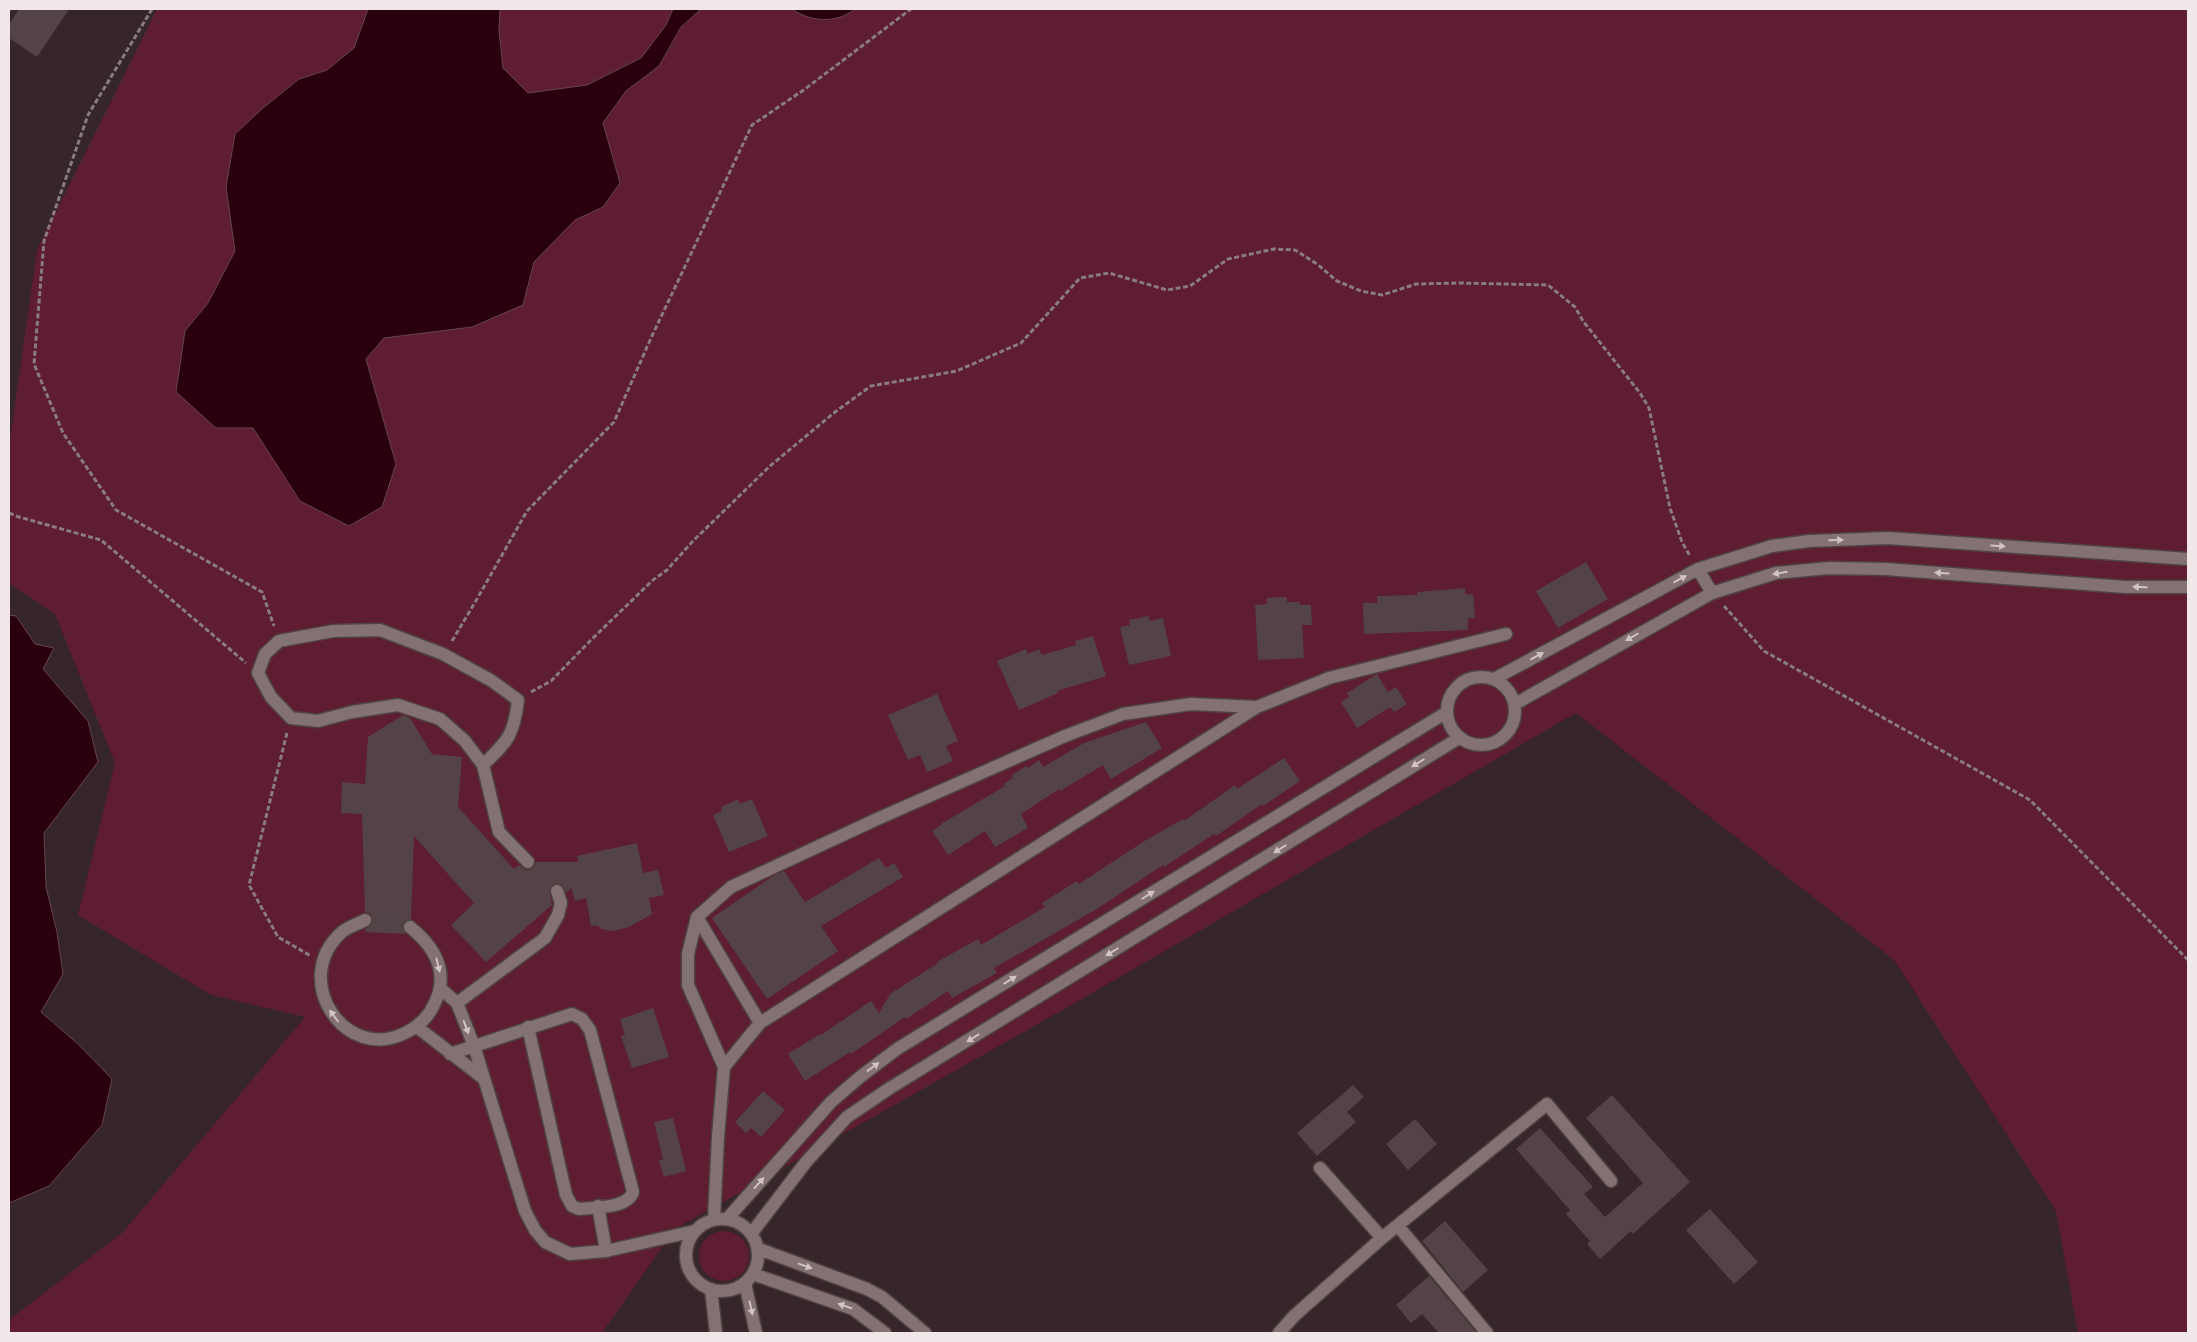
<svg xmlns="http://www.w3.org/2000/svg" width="2197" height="1342" font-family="'Fira Sans',sans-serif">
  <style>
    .green { fill: #5e1d31 }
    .water { fill: #2b000e; stroke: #66454f }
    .building { fill: #544346 }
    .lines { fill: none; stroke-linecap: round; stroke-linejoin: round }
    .minor-tunnel { stroke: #524346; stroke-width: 12; stroke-dasharray: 12 6; stroke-linecap: butt }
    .service-casing { stroke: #504345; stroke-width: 15 }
    .minor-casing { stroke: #504345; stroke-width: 15 }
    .path { stroke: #897b7e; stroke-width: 3; stroke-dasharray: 5 2.5; stroke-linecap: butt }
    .service { stroke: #837174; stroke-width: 12 }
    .minor { stroke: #837174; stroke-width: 12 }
    .oneway { fill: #d0c3c5 }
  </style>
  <rect width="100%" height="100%" fill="#362629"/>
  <!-- green -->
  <path class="green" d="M157,9H2188V1333H2078L2056,1211L1894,960L1576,713L1068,1007L675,1229L602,1333H9V1320L123,1232L305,1017L211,995L78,915L115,763L55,614L9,583V447L37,250Z
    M699 1256a25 25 0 1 1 50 0a25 25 0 1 1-50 0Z"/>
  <!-- water -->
  <path class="water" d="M368,9H500L499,30L503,68L528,93L587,85L641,58L666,25L673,9H701L681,27L659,66L626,91L603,123L620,183L603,207L575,220L534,262L523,305L472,327L384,338L366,359L396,464L382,507L349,526L300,501L253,428H216L176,392L185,331L208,303L235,251L226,187L235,134L263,108L299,79L327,70L354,48Z
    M792,9H855C837,24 810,22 792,9Z
    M9,615L16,616L35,644L54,648L43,669L88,721L98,762L44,833L46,887L57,932L63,974L41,1012L79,1045L112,1079L102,1125L49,1186L9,1203Z"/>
  <!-- building -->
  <path class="building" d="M19,9H69L37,57L9,38V25Z
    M1586,562L1608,599L1558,628L1536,591Z
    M1465,588V594H1473L1475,618H1468V630L1364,634L1363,603H1377V596L1417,595V592Z
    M1287,597V602H1300V605H1311L1312,625H1302L1304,658L1258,660L1255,605L1267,604V598Z
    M1148,616L1150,621L1163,618L1171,656L1129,665L1120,627L1130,625L1129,620Z
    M1093,636L1106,676L1057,691L1058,693L1019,710L997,661L1026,649L1028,654L1039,649L1042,655L1076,645L1075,641Z
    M1377,674L1388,692L1396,687L1407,704L1394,712L1390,707L1357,728L1341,702L1349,697L1347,693Z
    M937,694L958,741L946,746L953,761L927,772L920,755L908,760L888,715Z
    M403,715L410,718L432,754L462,757L458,807L514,869L520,865L525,870H530L534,867L536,862H578L577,856L637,843L643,873L658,870L664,895L649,898L652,914L629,927L613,931L601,929L598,926H591L586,898L575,901L571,888L566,893L562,885L555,883L549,890L552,905L486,962L451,925L474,903L414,836L411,919L404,921L402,925L405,934L365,932V929L372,925L373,920L370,913L365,912L362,814L341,813L342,782L365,784L368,737Z
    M1146,722L1162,748L1111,779L1103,765L1060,791L1059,789L1021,814L1028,828L995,847L985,831L948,855L932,831L941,825V824L1005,786L1004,784L1013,778L1012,775L1026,766L1028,768L1039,760L1043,767L1084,743Z
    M1284,758L1300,781L1263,806L1262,804L1216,836L1214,834L1164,867L1163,865L1097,909L994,968L997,973L952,998L948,991L906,1019L905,1017L851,1054L850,1052L805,1081L788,1054L820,1034L821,1035L871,1001L879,1013L890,994L938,963L937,962L978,939L981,945L1045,907L1042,903L1077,881L1079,884L1146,840L1183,819L1184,821L1235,785L1237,789Z
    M738,799L740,804L752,799L768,836L729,852L713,815L722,811L721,807Z
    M879,858L886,868L894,863L903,877L821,926L838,951L767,999L712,918L773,876L784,871L805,902Z
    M653,1008L669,1057L632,1068L621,1036L625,1035L620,1019Z
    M1353,1085L1364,1097L1347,1112L1356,1122L1317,1156L1297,1133Z
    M763,1091L785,1110L761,1137L751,1128L746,1133L735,1122Z
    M1612,1095L1690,1182L1633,1234L1631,1231L1600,1259L1587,1244L1590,1241L1566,1214L1570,1210L1516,1149L1540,1128L1593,1187L1584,1194L1605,1217L1643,1183L1586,1118Z
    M673,1118L686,1171L664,1177L659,1161L663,1159L654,1122Z
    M1415,1119L1437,1144L1408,1170L1386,1144Z
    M1710,1209L1758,1262L1734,1284L1686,1230Z
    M1445,1221L1488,1270L1463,1292L1422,1241Z
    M1429,1276L1477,1333H1439L1422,1314L1411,1323L1396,1305Z"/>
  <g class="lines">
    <!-- minor-tunnel -->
    <path class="minor-tunnel" d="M365,920H394L410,927"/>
    <!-- service casing -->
    <g class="service-casing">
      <path id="service" d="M483,765C508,741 514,735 518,700L492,681L443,654L380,630L333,631L279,641L265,654L258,673L271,697L291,718L318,721L352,712L398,705L440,719L465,741L483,765L499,832L528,862
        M457,1003L545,938L558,915L561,903L557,891
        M450,1054L572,1014L582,1019L590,1030L633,1192C627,1209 595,1207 579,1209L572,1206L566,1195L528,1027
        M1547,1104L1611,1181
        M1320,1168L1382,1238
        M598,1206L606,1251"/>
    </g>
    <!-- minor casing -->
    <g class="minor-casing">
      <path id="minor" d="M1698,569L1712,593
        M1447 711a34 34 0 1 1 68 0a34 34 0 1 1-68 0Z
        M1494,679L1698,569L1772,546L1809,541L1888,538L2188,559
        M1515,704L1712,593L1776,573L1829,568L1886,569L2125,587H2188
        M697,917L760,1023
        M365,920C358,924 348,927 342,932C289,979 345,1065 407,1032C424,1023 433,1011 439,992C446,965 430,943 410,927
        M440,988L457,1003L474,1046L525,1211L535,1230L545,1242L570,1254L606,1251L695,1231
        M417,1027L483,1078
        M724,1067L688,985V954L697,917L731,887L875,820L1065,736L1123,714L1191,704L1257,707
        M686 1255a36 36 0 1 1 72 0a36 36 0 1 1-72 0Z
        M714,1219L718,1137L724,1067L760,1023L1257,707L1329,678L1506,634
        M727,1219L831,1102L860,1077L897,1049L1447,712
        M1398,1226L1487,1333
        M751,1234L806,1162L847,1117L890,1088L1459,738
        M759,1249L867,1289L882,1297L925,1333
        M753,1274L853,1309L885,1333
        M745,1283L756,1333
        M711,1289L716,1333
        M1279,1333L1294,1316L1382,1238L1547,1104"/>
    </g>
    <!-- path -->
    <path class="path" d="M152,9L88,115L44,241L34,364L63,433L116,510L262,592L274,626
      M9,513L19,517L101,540L246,663
      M1724,606L1764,651L2030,800L2188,960
      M452,641L477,599L527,511L614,422L651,338L752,125L805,89L911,9
      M531,692L551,681L591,640L653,580L667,570L693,541L770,466L835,412L871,386L957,371L1021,343L1080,278L1109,273L1167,290L1190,286L1228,259L1274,249L1295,250L1317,264L1337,281L1361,291L1382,295L1416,284L1459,283L1548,285L1575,307L1583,321L1640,393L1649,408L1670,508L1682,542L1690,556
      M287,733L249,885L278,937L311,956"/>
    <!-- service -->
    <use href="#service" class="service"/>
    <!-- minor -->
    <use href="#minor" class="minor"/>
  </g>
  <!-- one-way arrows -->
  <defs><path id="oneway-solid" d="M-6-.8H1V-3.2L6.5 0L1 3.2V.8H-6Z" transform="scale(1.25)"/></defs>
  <g class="oneway">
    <use href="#oneway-solid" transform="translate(1836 540) rotate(-2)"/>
    <use href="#oneway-solid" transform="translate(1998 546) rotate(4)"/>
    <use href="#oneway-solid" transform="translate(1780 573) rotate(171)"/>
    <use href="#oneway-solid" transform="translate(1942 573) rotate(-176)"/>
    <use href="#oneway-solid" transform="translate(1680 579) rotate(-28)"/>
    <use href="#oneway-solid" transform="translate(2140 587) rotate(-179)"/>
    <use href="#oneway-solid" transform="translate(1632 637) rotate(150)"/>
    <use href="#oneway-solid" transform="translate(1537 656) rotate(-28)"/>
    <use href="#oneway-solid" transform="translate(1418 763) rotate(148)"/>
    <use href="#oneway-solid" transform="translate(1280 849) rotate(148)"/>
    <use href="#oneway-solid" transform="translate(1148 895) rotate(-32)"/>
    <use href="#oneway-solid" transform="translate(1112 952) rotate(148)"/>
    <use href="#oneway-solid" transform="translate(438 965) rotate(76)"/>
    <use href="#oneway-solid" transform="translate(1010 980) rotate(-32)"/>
    <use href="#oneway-solid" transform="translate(334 1016) rotate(-127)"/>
    <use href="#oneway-solid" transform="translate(466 1027) rotate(69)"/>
    <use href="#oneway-solid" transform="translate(973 1038) rotate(148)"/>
    <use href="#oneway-solid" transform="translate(873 1067) rotate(-36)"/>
    <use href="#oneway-solid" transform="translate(759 1183) rotate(-48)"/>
    <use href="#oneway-solid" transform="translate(805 1266) rotate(20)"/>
    <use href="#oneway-solid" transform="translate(845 1306) rotate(-161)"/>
    <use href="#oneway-solid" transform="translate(751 1308) rotate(78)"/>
  </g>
  <!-- border -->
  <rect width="2197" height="1342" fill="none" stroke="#f1e6e8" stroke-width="20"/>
</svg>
